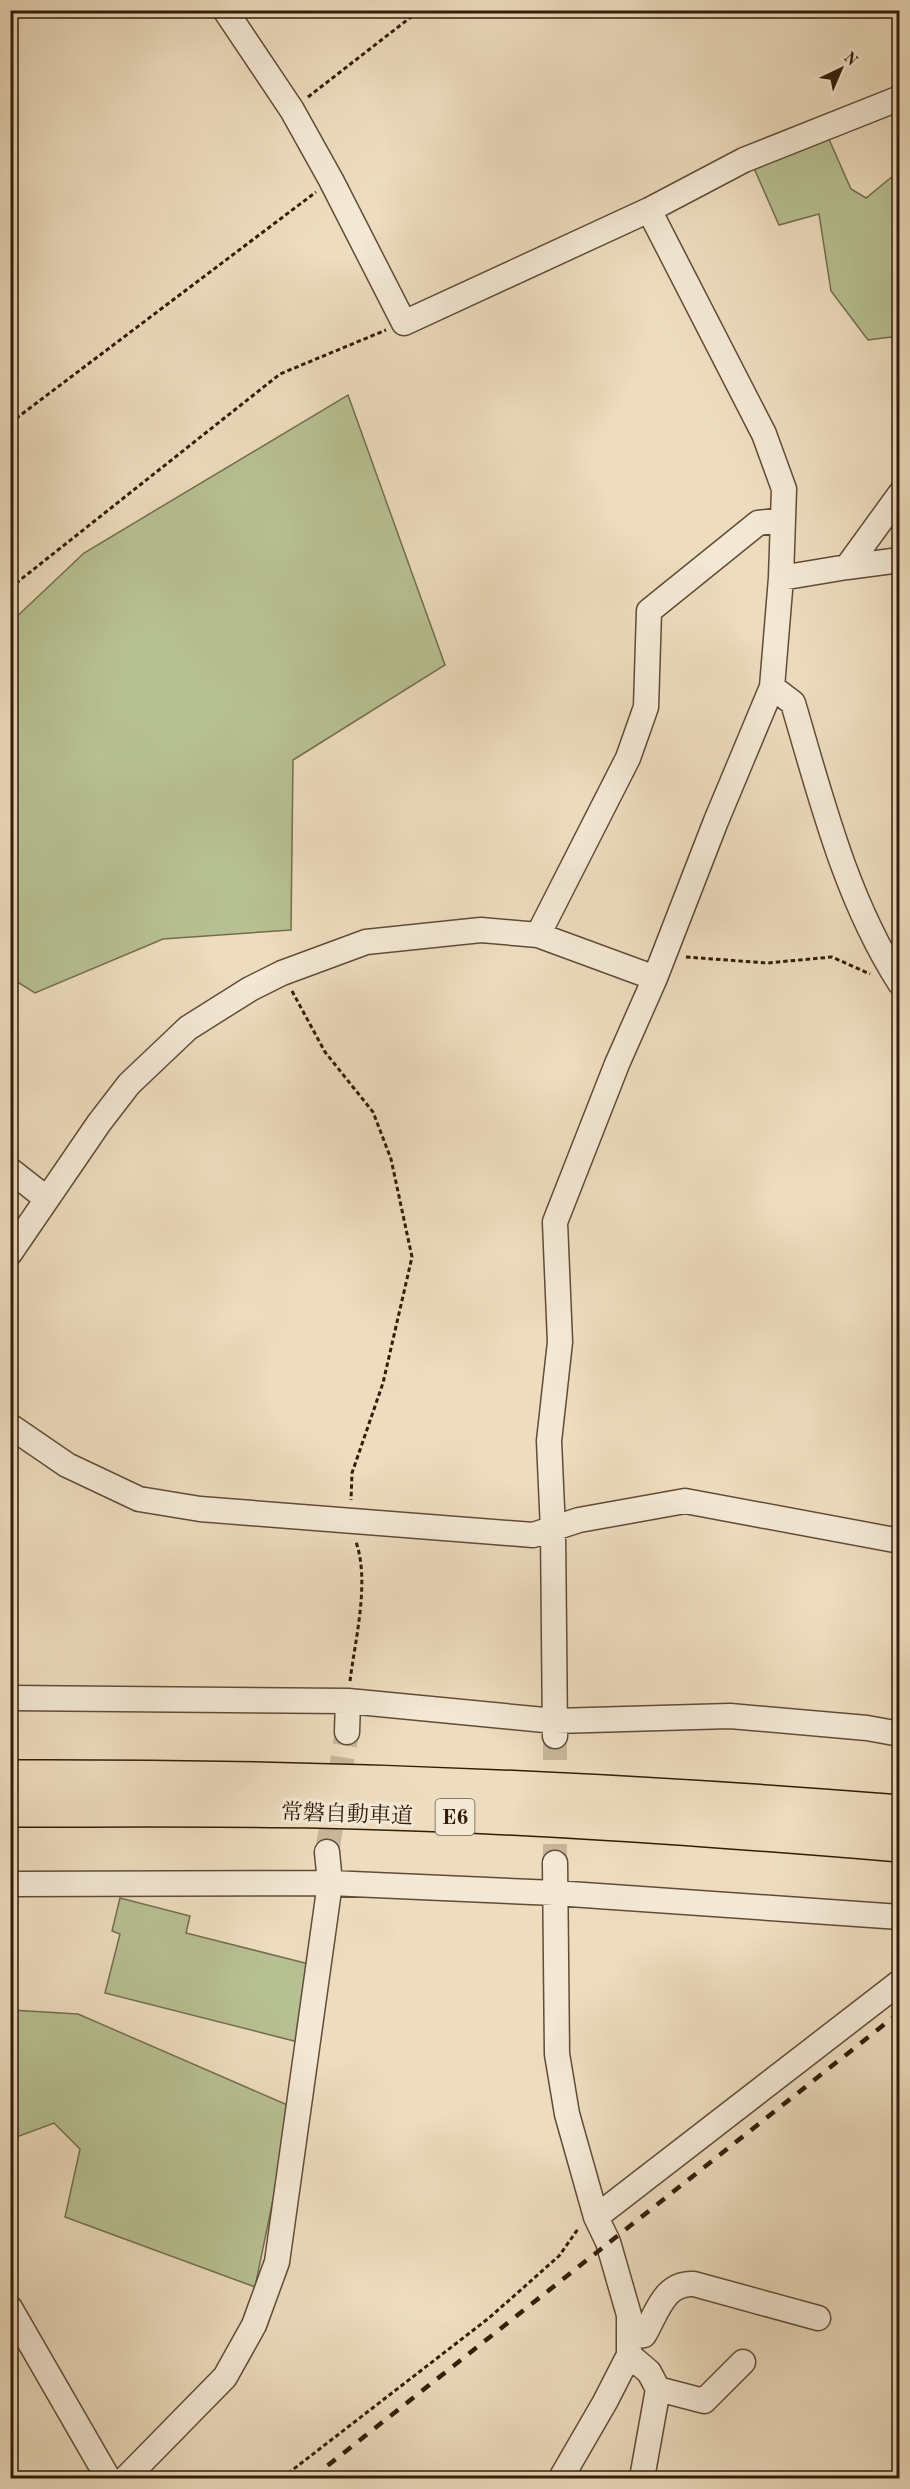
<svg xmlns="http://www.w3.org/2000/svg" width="910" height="2489" font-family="'Old Standard TT','Noto Serif JP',serif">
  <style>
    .green { fill: #b7c092; stroke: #746e4d; stroke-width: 1.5 }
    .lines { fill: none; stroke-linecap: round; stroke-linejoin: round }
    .minor-tunnel { stroke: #c8b69a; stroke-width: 24; stroke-dasharray: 24 12; stroke-linecap: butt }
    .minor-casing { stroke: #614c36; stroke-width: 27 }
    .highway-casing { stroke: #321c08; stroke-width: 36 }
    .path { stroke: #321c08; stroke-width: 3; stroke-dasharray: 4.5 3; stroke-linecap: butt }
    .minor { stroke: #f3e8d5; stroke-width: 24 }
    .highway { stroke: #eddcbe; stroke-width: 33 }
    .rail { stroke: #321c08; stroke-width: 4.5; stroke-dasharray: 10 10; stroke-linecap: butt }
    .labels { text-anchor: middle; stroke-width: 6; stroke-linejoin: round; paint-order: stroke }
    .shield { fill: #f3e8d5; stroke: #6c5946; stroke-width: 1.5 }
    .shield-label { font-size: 21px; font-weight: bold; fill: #321c08 }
    .street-label { font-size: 22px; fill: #321c08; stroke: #f3e8d5 }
  </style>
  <rect width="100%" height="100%" fill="#eddcbe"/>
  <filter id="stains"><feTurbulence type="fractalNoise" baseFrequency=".00333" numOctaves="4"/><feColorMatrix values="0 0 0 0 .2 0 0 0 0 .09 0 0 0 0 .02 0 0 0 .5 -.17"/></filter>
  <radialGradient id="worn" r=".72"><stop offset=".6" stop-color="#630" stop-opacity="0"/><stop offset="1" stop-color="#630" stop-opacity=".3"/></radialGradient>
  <!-- green -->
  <path class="green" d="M828,137L851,189L866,198L899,171V336L868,340L831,291L819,214L779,225L753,166Z
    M348,395L445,665L293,760L291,930L163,939L35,993L11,978V622L84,553Z
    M120,1898L190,1916L186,1933L317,1966L298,2042L105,1993L120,1934L112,1931Z
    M11,2010L78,2014L292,2107L255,2287L65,2217L80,2149L54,2123L14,2138L11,2137Z"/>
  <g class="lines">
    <!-- minor-tunnel -->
    <path class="minor-tunnel" d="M555,1736V1863
      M327,1852L347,1732"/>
    <!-- minor casing -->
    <g class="minor-casing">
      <path id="minor" d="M225,10L292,110L331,180L404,323L649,210L744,160L900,98
        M847,567L900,560
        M781,578L847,567L900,494
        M772,687L793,703C821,798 846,899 900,983
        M538,935L628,758L646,707L649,611L758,523L783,520
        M10,1170L47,1199
        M10,1253L99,1123L129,1084L188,1028L250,989L282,973L366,942L481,930L538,935L655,978
        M10,1426L67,1465L139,1499L200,1509L533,1535L579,1520L685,1501L900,1541
        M10,1698L348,1701L555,1721L730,1716L867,1728L900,1734
        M347,1732L348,1701
        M555,1736L553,1530L549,1441L560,1342L555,1222L617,1064L655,978L716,821L772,687L781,578L784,489L764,434L649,210
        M555,1863L557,2054L567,2114L596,2217L608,2242L629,2315V2355L605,2402L561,2478
        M10,1884L330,1883L555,1893L900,1917
        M596,2217L900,1982
        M10,2308L108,2478
        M629,2337L644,2335C657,2313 664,2282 694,2284L818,2318
        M629,2355L649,2372L658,2389L642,2478
        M658,2389L704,2401L743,2362
        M126,2478L225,2377L254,2325L277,2262L330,1883L327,1852"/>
    </g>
    <!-- highway casing -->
    <g class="highway-casing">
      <path id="highway" d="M10,1777C307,1776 604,1788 900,1812
        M10,1810C113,1810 216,1809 319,1811C513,1815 707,1829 900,1845"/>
    </g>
    <!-- path -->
    <path class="path" d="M308,97L420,10
      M10,423L316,192
      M10,588L280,374L386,330
      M686,957L767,963L832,957L870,974
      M292,991L325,1052L373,1112L391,1159L412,1257L383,1383L352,1473L351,1500
      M350,1681C355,1640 370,1582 356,1542
      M282,2478L489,2318L559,2256L578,2229"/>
    <!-- minor -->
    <use href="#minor" class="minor"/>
    <!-- highway -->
    <use href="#highway" class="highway"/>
    <!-- rail -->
    <path class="rail" d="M312,2478L900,2012"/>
  </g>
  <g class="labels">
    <!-- shield labels -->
    <rect class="shield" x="435.5" y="1799" width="39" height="36" rx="4.5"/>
    <g class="shield-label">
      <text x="455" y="1824">E6</text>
    </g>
    <!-- street labels -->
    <g class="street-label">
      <text transform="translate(347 1813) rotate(2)" y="8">常磐自動車道</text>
    </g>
  </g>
  <!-- margin -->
  <rect width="910" height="2489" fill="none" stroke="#eddcbe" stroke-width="36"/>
  <rect x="12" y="12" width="886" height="2465" fill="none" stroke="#321c08" stroke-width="3"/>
  <rect x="18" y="18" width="874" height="2453" fill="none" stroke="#321c08" stroke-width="1.5"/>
  <!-- north arrow -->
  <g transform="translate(841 69) rotate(44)" stroke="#f3e8d5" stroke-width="4.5" paint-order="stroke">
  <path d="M0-4.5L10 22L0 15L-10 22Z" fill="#321c08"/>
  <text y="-9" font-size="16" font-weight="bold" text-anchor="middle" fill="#321c08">N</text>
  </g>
  <rect width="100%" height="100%" filter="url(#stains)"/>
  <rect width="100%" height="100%" fill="url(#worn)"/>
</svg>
